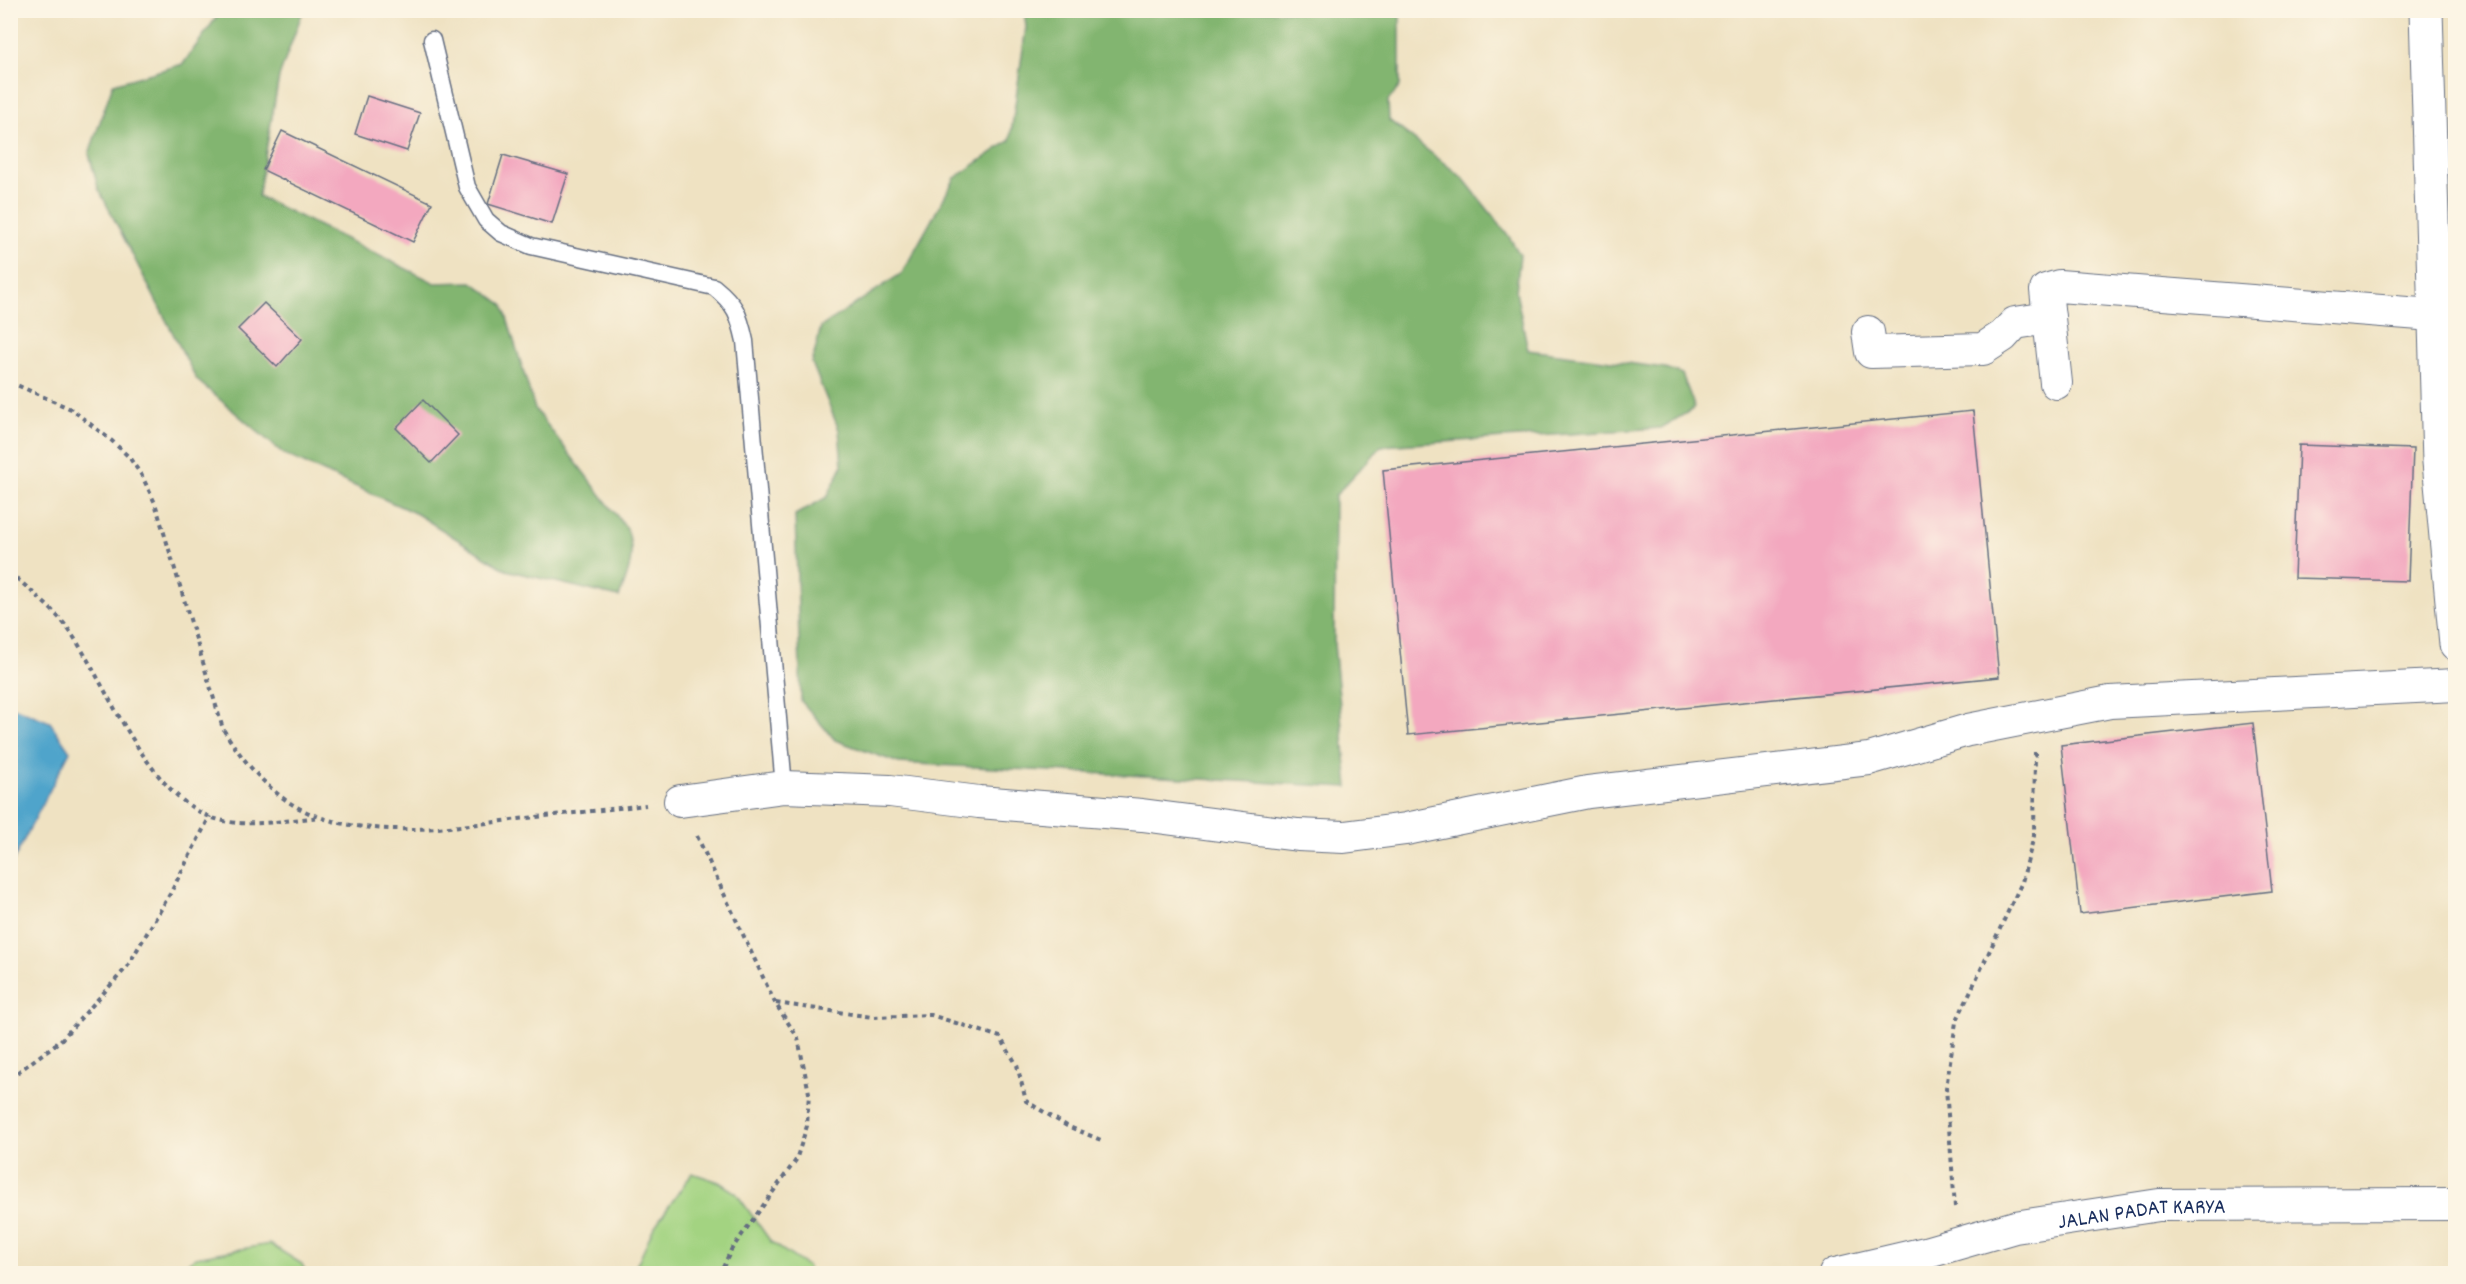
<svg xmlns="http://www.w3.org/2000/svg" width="2466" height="1284" font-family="Dekko,sans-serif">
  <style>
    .green { fill: #a3d381; stroke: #5f8170; stroke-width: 1.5 }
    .forest { fill: #82b56f; stroke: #4e7266; stroke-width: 1.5 }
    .water { fill: #4fa4cb; stroke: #356a94; stroke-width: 1.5 }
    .building { fill: #f3a8bf }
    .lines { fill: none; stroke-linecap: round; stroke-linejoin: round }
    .lane-casing { stroke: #656e81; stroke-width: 19 }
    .street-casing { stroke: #656e81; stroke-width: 34 }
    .highway-casing { stroke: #656e81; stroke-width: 35 }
    .path { stroke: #656e81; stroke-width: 4; stroke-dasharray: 4.5 4.5; stroke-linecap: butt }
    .lane { stroke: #fff; stroke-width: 16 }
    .street { stroke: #fff; stroke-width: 32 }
    .highway { stroke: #fff; stroke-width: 33 }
    .labels { text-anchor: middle; stroke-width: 4.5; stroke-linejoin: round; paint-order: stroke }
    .street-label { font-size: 22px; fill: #1b2f5e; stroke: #fcf5e5 }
  </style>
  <rect width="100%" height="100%" fill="#fcf5e5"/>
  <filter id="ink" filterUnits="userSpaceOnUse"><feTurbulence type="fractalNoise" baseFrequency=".0167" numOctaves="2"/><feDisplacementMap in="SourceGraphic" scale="12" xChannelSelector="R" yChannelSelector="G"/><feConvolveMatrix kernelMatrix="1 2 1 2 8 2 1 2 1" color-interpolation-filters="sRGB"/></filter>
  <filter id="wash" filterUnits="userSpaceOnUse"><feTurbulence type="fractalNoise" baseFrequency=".008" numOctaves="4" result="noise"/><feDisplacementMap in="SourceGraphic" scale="24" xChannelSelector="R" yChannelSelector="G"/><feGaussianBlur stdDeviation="1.35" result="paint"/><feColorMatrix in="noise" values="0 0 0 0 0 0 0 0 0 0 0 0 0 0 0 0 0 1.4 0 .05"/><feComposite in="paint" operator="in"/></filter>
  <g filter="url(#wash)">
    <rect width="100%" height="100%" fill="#efe2c2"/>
    <!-- green -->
    <path class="green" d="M692,1173L719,1182L736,1193L771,1242L808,1267V1273H633L653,1229Z
      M270,1244L302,1264L306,1273H174L196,1257Z"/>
    <!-- forest -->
    <path class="forest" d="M221,11H303L279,77L258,196L435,283L472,282L503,305L535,409L627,529C636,554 629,572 619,597L506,570L417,514L284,454L197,380L98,188L89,154L113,84L183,64Z
      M1024,11H1400V86L1388,101L1389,120L1463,178L1508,235L1520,255L1516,292L1528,350L1665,368L1682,374L1695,408L1661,428L1381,446L1335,496L1334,644L1348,787L899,763L835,740L801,701L795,515L827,497L842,466L839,430L812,363L821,327L902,273L955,178L1010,140L1026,27Z"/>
    <!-- water -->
    <path class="water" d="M11,706L50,722L70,751L11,865Z"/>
    <g id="blocks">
      <!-- building -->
      <path class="building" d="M367,96L420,113L407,151L355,134Z
        M282,131L432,203L413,242L263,170Z
        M503,155L568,174L552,224L488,204Z
        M264,303L302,339L277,367L238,329Z
        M423,400L458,435L431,463L396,428Z
        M1973,411L1999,677L1408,735L1383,470Z
        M2299,445L2413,449L2408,581L2294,578Z
        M2253,723L2272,891L2080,914L2061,745Z"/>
    </g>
  </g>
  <g filter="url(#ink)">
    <use href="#blocks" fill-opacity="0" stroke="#656e81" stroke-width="1.5"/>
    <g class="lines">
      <!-- lane casing -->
      <g class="lane-casing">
        <path id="lane" d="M432,40L467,187L486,220L501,233L531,246L714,287C736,305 739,314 745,341L784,787"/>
      </g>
      <!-- street casing -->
      <g class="street-casing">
        <g id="street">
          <path d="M1868,332L1871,352L1983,349L2003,336L2015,323L2049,318"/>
          <path d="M2056,383L2046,290L2059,286L2433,315"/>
          <path d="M680,801L784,787L890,791L979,802L1142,815L1298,835L1344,837L1406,829L1588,792L1869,759L1968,730L2110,702L2456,685"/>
          <path id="s1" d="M1835,1274L1925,1253L2015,1227L2159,1205L2456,1204"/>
        </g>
      </g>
      <!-- highway casing -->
      <g class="highway-casing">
        <path id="highway" d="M2426,10L2439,462L2456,644"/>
      </g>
      <!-- path -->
      <path class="path" d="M10,382L71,409L112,441L129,457L142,476L155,503L223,729C239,755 259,780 283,798C345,844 448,828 519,819C562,814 604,810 646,805
        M10,572C29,590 55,610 69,630C108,685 151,807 224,821C254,827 289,820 320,817
        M697,836L775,1003L798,1038L809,1093L807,1126L796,1160L731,1250L720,1274
        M776,1003L872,1017L931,1015L1000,1037L1017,1065L1026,1101L1067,1126L1101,1140
        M10,1078L60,1041L127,967L170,894L210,816
        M1955,1207L1946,1088L1956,1022L2022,882L2034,836L2035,752"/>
      <!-- lane -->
      <use href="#lane" class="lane"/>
      <!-- street -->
      <use href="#street" class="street"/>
      <!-- highway -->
      <use href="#highway" class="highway"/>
    </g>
  </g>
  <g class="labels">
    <!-- street labels -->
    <g class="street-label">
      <text dy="8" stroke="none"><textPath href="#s1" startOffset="314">JALAN PADAT KARYA</textPath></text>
    </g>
  </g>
  <!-- margin -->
  <rect width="2466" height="1284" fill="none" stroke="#fcf5e5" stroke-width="36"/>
</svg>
